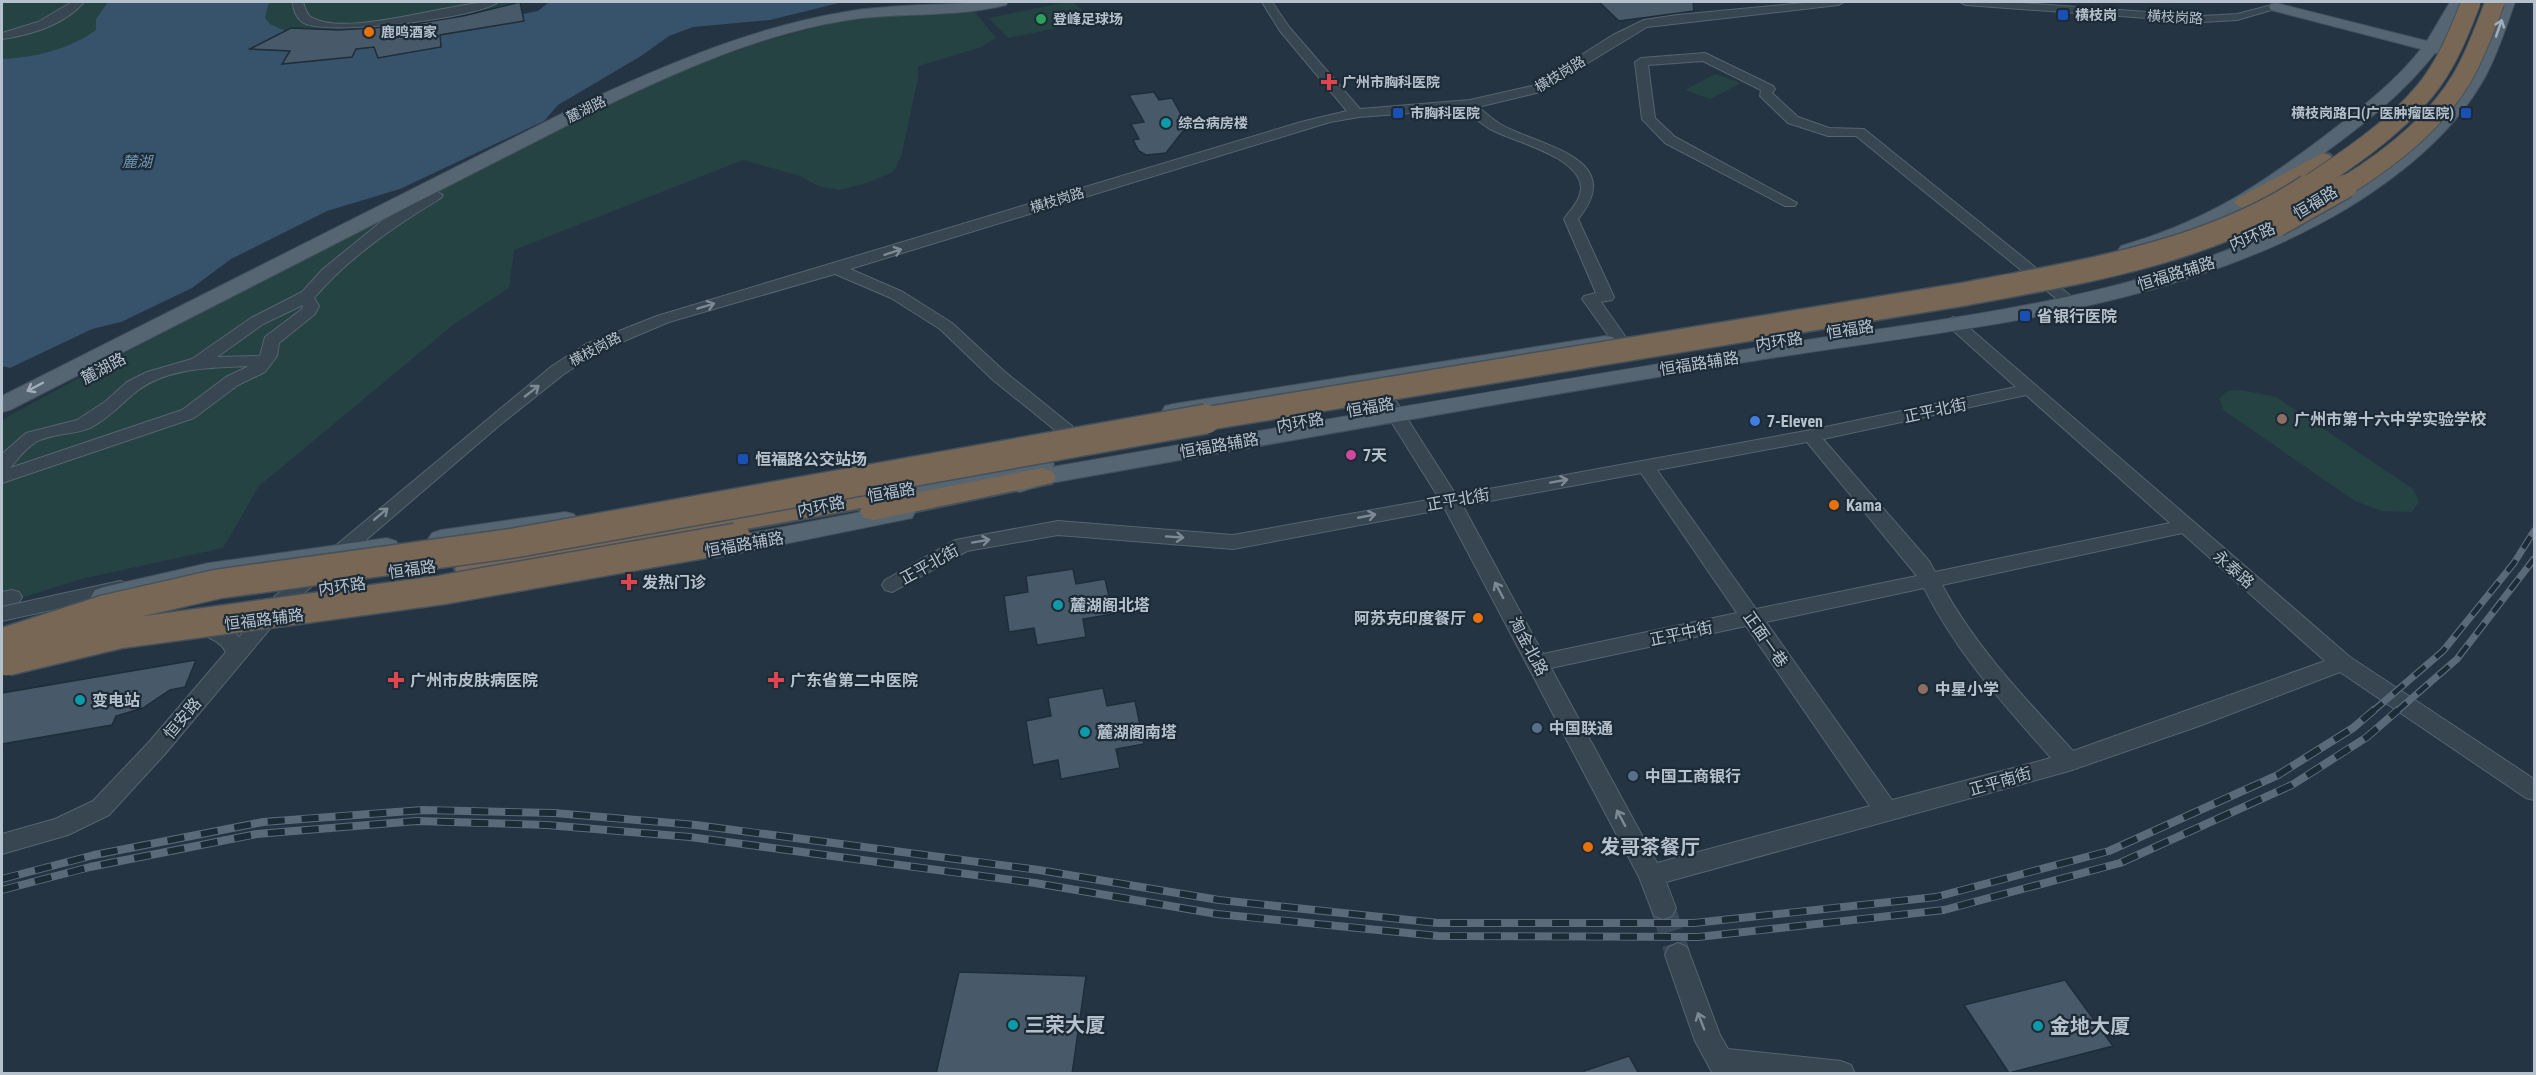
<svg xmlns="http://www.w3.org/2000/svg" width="2536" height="1075" font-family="'Roboto Condensed','Noto Sans SC',sans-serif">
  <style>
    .green { fill: #264344 }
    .water { fill: #37526b }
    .building { fill: #485a69; stroke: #1f2d39; stroke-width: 1.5 }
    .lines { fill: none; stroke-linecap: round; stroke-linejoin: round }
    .minor-tunnel { stroke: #3a4958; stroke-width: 25; stroke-dasharray: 25 12; stroke-linecap: butt }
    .minor-casing { stroke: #56646f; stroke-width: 2 }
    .major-casing { stroke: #424f5b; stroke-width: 2 }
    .highway-casing { stroke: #43515c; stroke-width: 4 }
    .minor { fill: #384652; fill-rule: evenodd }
    .major { fill: #566572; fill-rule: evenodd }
    .highway { fill: #796755; fill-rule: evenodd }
    .rail-far1-casing { stroke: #5a6a79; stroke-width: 7 }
    .rail-casing { stroke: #5a6a79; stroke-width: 8 }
    .rail-far1 { stroke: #1d2b37; stroke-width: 4.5; stroke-dasharray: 14; stroke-linecap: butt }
    .rail { stroke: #1d2b37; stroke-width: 6; stroke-dasharray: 17; stroke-linecap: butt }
    .highway-bridge-far2-casing { stroke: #43515c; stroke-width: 21; stroke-linecap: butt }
    .highway-bridge-far1-casing { stroke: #43515c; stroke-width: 26; stroke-linecap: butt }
    .highway-bridge-casing { stroke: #43515c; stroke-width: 32; stroke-linecap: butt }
    .highway-bridge-far2 { stroke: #796755; stroke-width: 19 }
    .highway-bridge-far1 { stroke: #796755; stroke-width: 23 }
    .highway-bridge { stroke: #796755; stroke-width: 29 }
    .oneway { stroke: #a2afba }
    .oneway2 { stroke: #7d8a95 }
    .transit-dot { fill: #1a4fb4; stroke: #1d2b37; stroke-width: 2 }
    .leisure-dot { fill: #2e9e5b; stroke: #1d2b37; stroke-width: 2 }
    .food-dot { fill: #e8710a; stroke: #1d2b37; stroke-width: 2 }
    .health-dot { fill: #e0444e; stroke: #1d2b37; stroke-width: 2 }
    .culture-dot { fill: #0f9aa8; stroke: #1d2b37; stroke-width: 2 }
    .education-dot { fill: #8d6e63; stroke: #1d2b37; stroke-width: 2 }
    .shop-dot { fill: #3f7fe0; stroke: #1d2b37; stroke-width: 2 }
    .hotel-dot { fill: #d1479c; stroke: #1d2b37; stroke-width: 2 }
    .service-dot { fill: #5c6f8a; stroke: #1d2b37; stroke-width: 2 }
    .labels { text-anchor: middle; stroke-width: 4.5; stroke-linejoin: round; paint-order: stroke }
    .far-poi-label { font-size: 14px; font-weight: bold; fill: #b5c1cc; stroke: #1d2b37; text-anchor: start }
    .far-street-label { font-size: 14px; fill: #b5c1cc; stroke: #1d2b37 }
    .far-water-label { font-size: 15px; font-style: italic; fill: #7395b2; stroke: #1d2b37 }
    .street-label { font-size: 16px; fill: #b5c1cc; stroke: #1d2b37 }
    .poi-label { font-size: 16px; font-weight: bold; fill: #b5c1cc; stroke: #1d2b37; text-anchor: start }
    .near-poi-label { font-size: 20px; font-weight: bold; fill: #b5c1cc; stroke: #1d2b37; text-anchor: start }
  </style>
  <rect width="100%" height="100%" fill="#243443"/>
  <!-- green -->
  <path class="green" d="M2,2H108L96,19V30C67,50 36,57 2,59Z
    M269,2H524C449,18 369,36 291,28L286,31L270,24L265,18Z
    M1066,2H1073L1094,20L1009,38L989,18Z
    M972,9L996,38L979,48L918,66V78L901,157L893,172L864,184L839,190L818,186L800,176L743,160L514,250L509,288L453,325L259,486L223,548L81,579L2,604V421L7,417C135,347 263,280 393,214C541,138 695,47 861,18C897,12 936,12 972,9Z
    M1715,74L1741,83L1710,99L1685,90Z
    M2241,390L2276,397L2413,489L2419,502L2412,512L2382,511L2355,501L2223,410L2220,398L2228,391Z"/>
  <!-- water -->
  <path class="water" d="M108,2H269L265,18L270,24L286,31L252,48L290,51L283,63L352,57L356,49L374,47L378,58L441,47L440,35L524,20L523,14L538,11L549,2H843L770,20L693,27L669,36L641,56L558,105L544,121L400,189L327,211L231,259L192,288L121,322L92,329L10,368L2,366V59C36,57 67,50 96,30V19Z"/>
  <!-- building -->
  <path class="building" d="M520,2L524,21L440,35L441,47L378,58L374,47L356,49L352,57L282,64L290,51L250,49L291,28L339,30L401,26L463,16Z
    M1599,2H1693L1694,11L1619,21Z
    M1154,92L1159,100L1172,98L1182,116L1189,115L1197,129L1183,131L1166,153L1146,155L1139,151L1133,140L1139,139L1131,124L1144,122L1129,95Z
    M1073,569L1076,584L1105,579L1113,614L1083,619L1086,637L1037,645L1034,628L1009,632L1004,596L1028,592L1026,576Z
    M196,660L185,687L170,690L143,708L116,716L112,725L2,744V693Z
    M1103,688L1107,706L1135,701L1144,744L1116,749L1120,768L1061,779L1058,760L1033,765L1026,721L1051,716L1048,698Z
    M959,972L1086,976L1072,1074H936Z
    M2065,980L2113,1046L2009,1073L1964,1005Z
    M1629,1056L1639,1074H1584V1071Z"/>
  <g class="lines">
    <!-- minor-tunnel -->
    <path class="minor-tunnel" d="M1663,908L1678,955"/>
    <!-- minor casing -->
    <g class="minor-casing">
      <path id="minor" d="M72,2H84C64,25 30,35 2,39V33L38,22Z
        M293,2H303C305,7 306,14 311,17C346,39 455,0 498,2C479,18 323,37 302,22C296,17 293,9 293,2Z
        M1262,2H1272L1289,27L1360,109L1470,100L1532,86L1613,35L1644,20L1677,15L1814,2H1844L1838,5L1647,27L1540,92L1478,107C1485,112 1492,119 1500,124C1538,146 1629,157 1578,219L1614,297L1612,300L1601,302L1627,339L1625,342H1613L1582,299L1584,296L1596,293L1564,219C1571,209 1581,200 1581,187C1579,157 1516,142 1494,131C1483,126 1473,116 1464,109L1359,117L1330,122L850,269L903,292L952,323L1005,372L1072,426L1075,430L1072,434H1060L993,380L940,329L891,298L835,274L669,322L598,352L564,374L501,424L289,606L165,754L109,815L68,835L2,854V834L55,819L93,801L149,742L226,652C217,635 197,638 191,626L194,621C209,616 229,626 239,637L275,596L552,366L586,344L657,316L1301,122L1347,111L1280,31Z
        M1960,2H2007L2203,16L2237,14L2276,4L2282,7L2237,20L2203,22L1966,5Z
        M1705,53L1773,86L1775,89L1772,93L1798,117L1829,128L1864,129L2077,301L2075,304H2063L1856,136H1828L1788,123L1760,96L1761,90L1703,61L1648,65L1655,118L1675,137L1797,203L1795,206H1785L1665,143L1642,119L1635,62L1641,58Z
        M436,191L443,195L441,198C395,226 349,257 314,298L319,306L315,314L279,343L277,356L265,372L238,385L194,418L2,483V454L26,433L77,420L106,401L127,382L147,372L192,359L251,318L302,292L323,269L382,221ZM303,305L302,309L265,337L260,356L217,357L263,324ZM249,366L226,377L182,410L10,468C18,459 25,449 36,442C52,433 73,435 90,428C108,419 122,403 137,391C168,367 212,368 249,366Z
        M1953,317L1959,319L2350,657L2534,779V800L2526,798L2340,672L2199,726L2069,771L1666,882L1676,908L1672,916L1663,919L1654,916L1639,877L1445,509L1233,549L1058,535L967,551L892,592L885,590L882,585L885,580L955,540L1058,521L1233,535L1439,498L1372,391L1381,386L1387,387L1456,495L1811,430L2016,387L1947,325L1945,322ZM2026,395L2170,523L1935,572L1929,561L1823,439ZM1807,442L1917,576L1756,609L1657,470ZM1641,473L1737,613L1543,654L1463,506ZM2182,533L2325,661L2073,751C2025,698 1976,648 1942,585ZM1924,588C1958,655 2002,702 2051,758L1892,800L1766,622ZM1746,626L1870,806L1657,863L1551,668Z
        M120,581L127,583L130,588L127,593L2,621V607Z
        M12,590L19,592L22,597L19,602L2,606V592Z
        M1678,943L1687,947L1720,1035L1728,1049L1841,1061L1851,1065L1855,1074H1713L1695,1041L1665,955L1669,947Z"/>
    </g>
    <!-- major casing -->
    <g class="major-casing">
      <path id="major" d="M977,2H1008L1006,5C954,18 900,12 848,20C760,34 678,71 599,109L10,410L2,412V396L587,101C670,63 754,27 845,12C888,4 933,6 977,2Z
        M2450,2H2464L2441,45L2453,48L2455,51L2453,54L2435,53C2404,93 2364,124 2323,154C2269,194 2226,225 2161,246C2148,250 2134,257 2121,254L2118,250L2121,246C2206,221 2256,188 2326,135C2360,109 2394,83 2421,49L2271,10L2269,7L2271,4L2276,3L2427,41Z
        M2501,2H2515C2506,27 2498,53 2485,77C2454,133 2400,176 2346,209C2167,315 1947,329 1746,362C1512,401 1279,442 1045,484L1020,492L1011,490L1008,484L1011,478L1019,476L871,503L862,501L859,495L862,489L871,487L1042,456L1050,459L1054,464L1052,467C1284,426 1516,387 1749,349C1945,317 2154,302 2330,202C2379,174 2430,136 2461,89C2479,62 2490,32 2501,2Z
        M1605,336L1613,337L1616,342L1613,347L1173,418L1165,416L1162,411L1165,406L1173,404Z
        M903,504L912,506L915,512L912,518L715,558L706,555L702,549L706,543L715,540Z
        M565,512L574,514L578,520L574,526L441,548L432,545L428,539L432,533L441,530Z
        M387,538L396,541L400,547L396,553L209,581L104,607L95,604L91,597L95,590L104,587L209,563Z"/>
    </g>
    <!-- highway casing -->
    <g class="highway-casing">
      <path id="highway" d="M2323,153L2330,155L2333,159L2330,163L2290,188L2245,208L2238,206L2234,202L2238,198Z
        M1042,468L1052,471L1056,477L1052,483L874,520L864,518L860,511L862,508L470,579L460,576L455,569L460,562L470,559L893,484L903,487L907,493L905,495Z"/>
    </g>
    <!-- minor -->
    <use href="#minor" class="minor"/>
    <!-- major -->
    <use href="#major" class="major"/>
    <!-- highway -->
    <use href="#highway" class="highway"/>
    <!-- rail-far1 casing -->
    <g class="rail-far1-casing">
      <path id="rail-far1" d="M2372,712L2443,651L2514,563L2534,531
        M2396,712L2457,659L2534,559"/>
    </g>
    <!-- rail casing -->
    <g class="rail-casing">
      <path id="rail" d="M2,879L94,855L263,822L423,810L554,813L696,825L1039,870L1219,900L1438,923H1694L1936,897L2109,851L2278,775L2353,728L2374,710
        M2,890L90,867L257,834L417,821L547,825L690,837L1035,883L1217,914L1438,936L1698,937L1944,910L2120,863L2292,785L2367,737L2398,710"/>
    </g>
    <!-- rail-far1 -->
    <use href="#rail-far1" class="rail-far1"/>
    <!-- rail -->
    <use href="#rail" class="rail"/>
    <!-- highway-bridge-far2 casing -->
    <g class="highway-bridge-far2-casing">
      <path id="highway-bridge-far2" d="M2306,187C2347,160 2392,130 2424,92C2446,66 2459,33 2471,2
        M2344,187C2388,160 2435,124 2462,78C2476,54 2485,28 2495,2"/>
    </g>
    <!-- highway-bridge-far1 casing -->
    <g class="highway-bridge-far1-casing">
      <path id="highway-bridge-far1" d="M2277,225L2346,186
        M1198,420L1965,294C2081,272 2208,253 2308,186"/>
    </g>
    <!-- highway-bridge casing -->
    <g class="highway-bridge-casing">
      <path id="highway-bridge" d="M2,643L104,610L218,584L514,543L1206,419
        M7,661L119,634L441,590L736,538"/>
    </g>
    <!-- highway-bridge-far2 -->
    <use href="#highway-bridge-far2" class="highway-bridge-far2"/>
    <!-- highway-bridge-far1 -->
    <use href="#highway-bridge-far1" class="highway-bridge-far1"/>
    <!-- highway-bridge -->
    <use href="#highway-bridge" class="highway-bridge"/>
  </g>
  <!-- one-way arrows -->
  <defs><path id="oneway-shaft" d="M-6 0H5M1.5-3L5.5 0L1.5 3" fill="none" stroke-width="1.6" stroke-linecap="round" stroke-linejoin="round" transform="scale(1.5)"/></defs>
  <g class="oneway">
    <use href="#oneway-shaft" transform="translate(2499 28) rotate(-71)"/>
    <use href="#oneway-shaft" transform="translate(35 387) rotate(152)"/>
  </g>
  <g class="oneway2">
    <use href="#oneway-shaft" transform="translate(893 252) rotate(-18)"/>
    <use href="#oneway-shaft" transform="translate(706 306) rotate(-17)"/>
    <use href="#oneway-shaft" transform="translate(532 391) rotate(-38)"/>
    <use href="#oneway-shaft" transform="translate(1559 481) rotate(-10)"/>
    <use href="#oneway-shaft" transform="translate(381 514) rotate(-40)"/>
    <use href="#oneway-shaft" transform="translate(1367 516) rotate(-11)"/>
    <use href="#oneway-shaft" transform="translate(1175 537) rotate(4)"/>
    <use href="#oneway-shaft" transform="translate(981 541) rotate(-10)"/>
    <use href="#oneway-shaft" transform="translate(1499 590) rotate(-118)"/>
    <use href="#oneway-shaft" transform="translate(1621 818) rotate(-118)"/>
    <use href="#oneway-shaft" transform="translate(1701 1021) rotate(-111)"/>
  </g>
  <!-- markers -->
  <g class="transit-dot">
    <rect x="2057" y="9" width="12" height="12" rx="3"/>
    <rect x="1392" y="107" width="12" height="12" rx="3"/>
    <rect x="2460" y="107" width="12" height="12" rx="3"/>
    <rect x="2019" y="310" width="12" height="12" rx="3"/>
    <rect x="737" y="453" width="12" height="12" rx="3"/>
  </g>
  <circle class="leisure-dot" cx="1041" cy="19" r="6"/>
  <g class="food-dot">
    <circle cx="369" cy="32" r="6"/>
    <circle cx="1834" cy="505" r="6"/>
    <circle cx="1478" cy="618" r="6"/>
    <circle cx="1588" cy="847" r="6"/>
  </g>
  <g class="health-dot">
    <path d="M1326 73h6v6h6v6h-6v6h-6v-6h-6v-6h6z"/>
    <path d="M626 573h6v6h6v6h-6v6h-6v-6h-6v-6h6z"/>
    <path d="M393 671h6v6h6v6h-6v6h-6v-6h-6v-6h6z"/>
    <path d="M773 671h6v6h6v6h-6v6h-6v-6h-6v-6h6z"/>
  </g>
  <g class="culture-dot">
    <circle cx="1166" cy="123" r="6"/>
    <circle cx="1058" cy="605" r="6"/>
    <circle cx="80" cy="700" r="6"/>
    <circle cx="1085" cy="732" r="6"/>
    <circle cx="1013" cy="1025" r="6"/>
    <circle cx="2038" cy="1026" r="6"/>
  </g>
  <g class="education-dot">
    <circle cx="2282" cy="419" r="6"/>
    <circle cx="1923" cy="689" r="6"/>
  </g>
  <circle class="shop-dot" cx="1755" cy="421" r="6"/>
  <circle class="hotel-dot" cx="1351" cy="455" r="6"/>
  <g class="service-dot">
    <circle cx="1537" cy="728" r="6"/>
    <circle cx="1633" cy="776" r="6"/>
  </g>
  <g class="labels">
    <!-- far-poi labels -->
    <g class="far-poi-label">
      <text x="2075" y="20">横枝岗</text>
      <text x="1053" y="24">登峰足球场</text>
      <text x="381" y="37">鹿鸣酒家</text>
      <text x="1342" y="87">广州市胸科医院</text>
      <text x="1410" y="118">市胸科医院</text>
      <text x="2454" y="118" text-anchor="end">横枝岗路口(广医肿瘤医院)</text>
      <text x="1178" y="128">综合病房楼</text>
    </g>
    <!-- far-street labels -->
    <g class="far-street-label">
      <text transform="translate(2175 17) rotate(3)" y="5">横枝岗路</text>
      <text transform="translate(1560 74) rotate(-31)" y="5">横枝岗路</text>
      <text transform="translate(586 109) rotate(-26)" y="5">麓湖路</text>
      <text transform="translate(1057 200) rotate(-17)" y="5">横枝岗路</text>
      <text transform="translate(595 349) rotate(-28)" y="5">横枝岗路</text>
    </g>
    <!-- far-water labels -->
    <g class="far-water-label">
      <text x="137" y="167">麓湖</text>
    </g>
    <!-- street labels -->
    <g class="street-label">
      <text transform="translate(2315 202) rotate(-31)" y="6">恒福路</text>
      <text transform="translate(2252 236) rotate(-23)" y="6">内环路</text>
      <text transform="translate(2176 273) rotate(-17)" y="6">恒福路辅路</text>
      <text transform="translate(1850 329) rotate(-9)" y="6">恒福路</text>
      <text transform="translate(1779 341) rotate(-9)" y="6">内环路</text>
      <text transform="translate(1699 363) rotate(-9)" y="6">恒福路辅路</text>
      <text transform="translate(103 368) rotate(-28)" y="6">麓湖路</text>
      <text transform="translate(1370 407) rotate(-10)" y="6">恒福路</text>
      <text transform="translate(1935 410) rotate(-12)" y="6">正平北街</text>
      <text transform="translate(1300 422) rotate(-10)" y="6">内环路</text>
      <text transform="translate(1219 445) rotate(-10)" y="6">恒福路辅路</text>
      <text transform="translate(891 492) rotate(-10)" y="6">恒福路</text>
      <text transform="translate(1458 499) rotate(-10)" y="6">正平北街</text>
      <text transform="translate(821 506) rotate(-11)" y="6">内环路</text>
      <text transform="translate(744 544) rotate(-10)" y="6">恒福路辅路</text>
      <text transform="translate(929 564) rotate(-29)" y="6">正平北街</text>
      <text transform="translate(412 569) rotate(-8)" y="6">恒福路</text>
      <text transform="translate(2234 569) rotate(41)" y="6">永泰路</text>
      <text transform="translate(342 586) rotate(-8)" y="6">内环路</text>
      <text transform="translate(264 619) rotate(-7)" y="6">恒福路辅路</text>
      <text transform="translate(1681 633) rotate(-12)" y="6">正平中街</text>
      <text transform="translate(1766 639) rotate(55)" y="6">正面一巷</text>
      <text transform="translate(1529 646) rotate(62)" y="6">淘金北路</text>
      <text transform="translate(182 718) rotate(-50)" y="6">恒安路</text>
      <text transform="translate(2000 781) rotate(-16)" y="6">正平南街</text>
    </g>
    <!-- poi labels -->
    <g class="poi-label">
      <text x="2037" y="322">省银行医院</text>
      <text x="2294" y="425">广州市第十六中学实验学校</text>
      <text x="1767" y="427">7-Eleven</text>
      <text x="1363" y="461">7天</text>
      <text x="755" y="465">恒福路公交站场</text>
      <text x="1846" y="511">Kama</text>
      <text x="642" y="588">发热门诊</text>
      <text x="1070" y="611">麓湖阁北塔</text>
      <text x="1466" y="624" text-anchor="end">阿苏克印度餐厅</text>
      <text x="410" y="686">广州市皮肤病医院</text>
      <text x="790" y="686">广东省第二中医院</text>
      <text x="1935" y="695">中星小学</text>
      <text x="92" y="706">变电站</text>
      <text x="1549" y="734">中国联通</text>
      <text x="1097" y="738">麓湖阁南塔</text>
      <text x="1645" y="782">中国工商银行</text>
    </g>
    <!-- near-poi labels -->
    <g class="near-poi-label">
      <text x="1600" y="854">发哥茶餐厅</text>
      <text x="1025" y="1032">三荣大厦</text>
      <text x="2050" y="1033">金地大厦</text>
    </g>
  </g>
  <!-- border -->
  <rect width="2536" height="1075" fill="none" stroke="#b5c1cc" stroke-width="6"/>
</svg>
